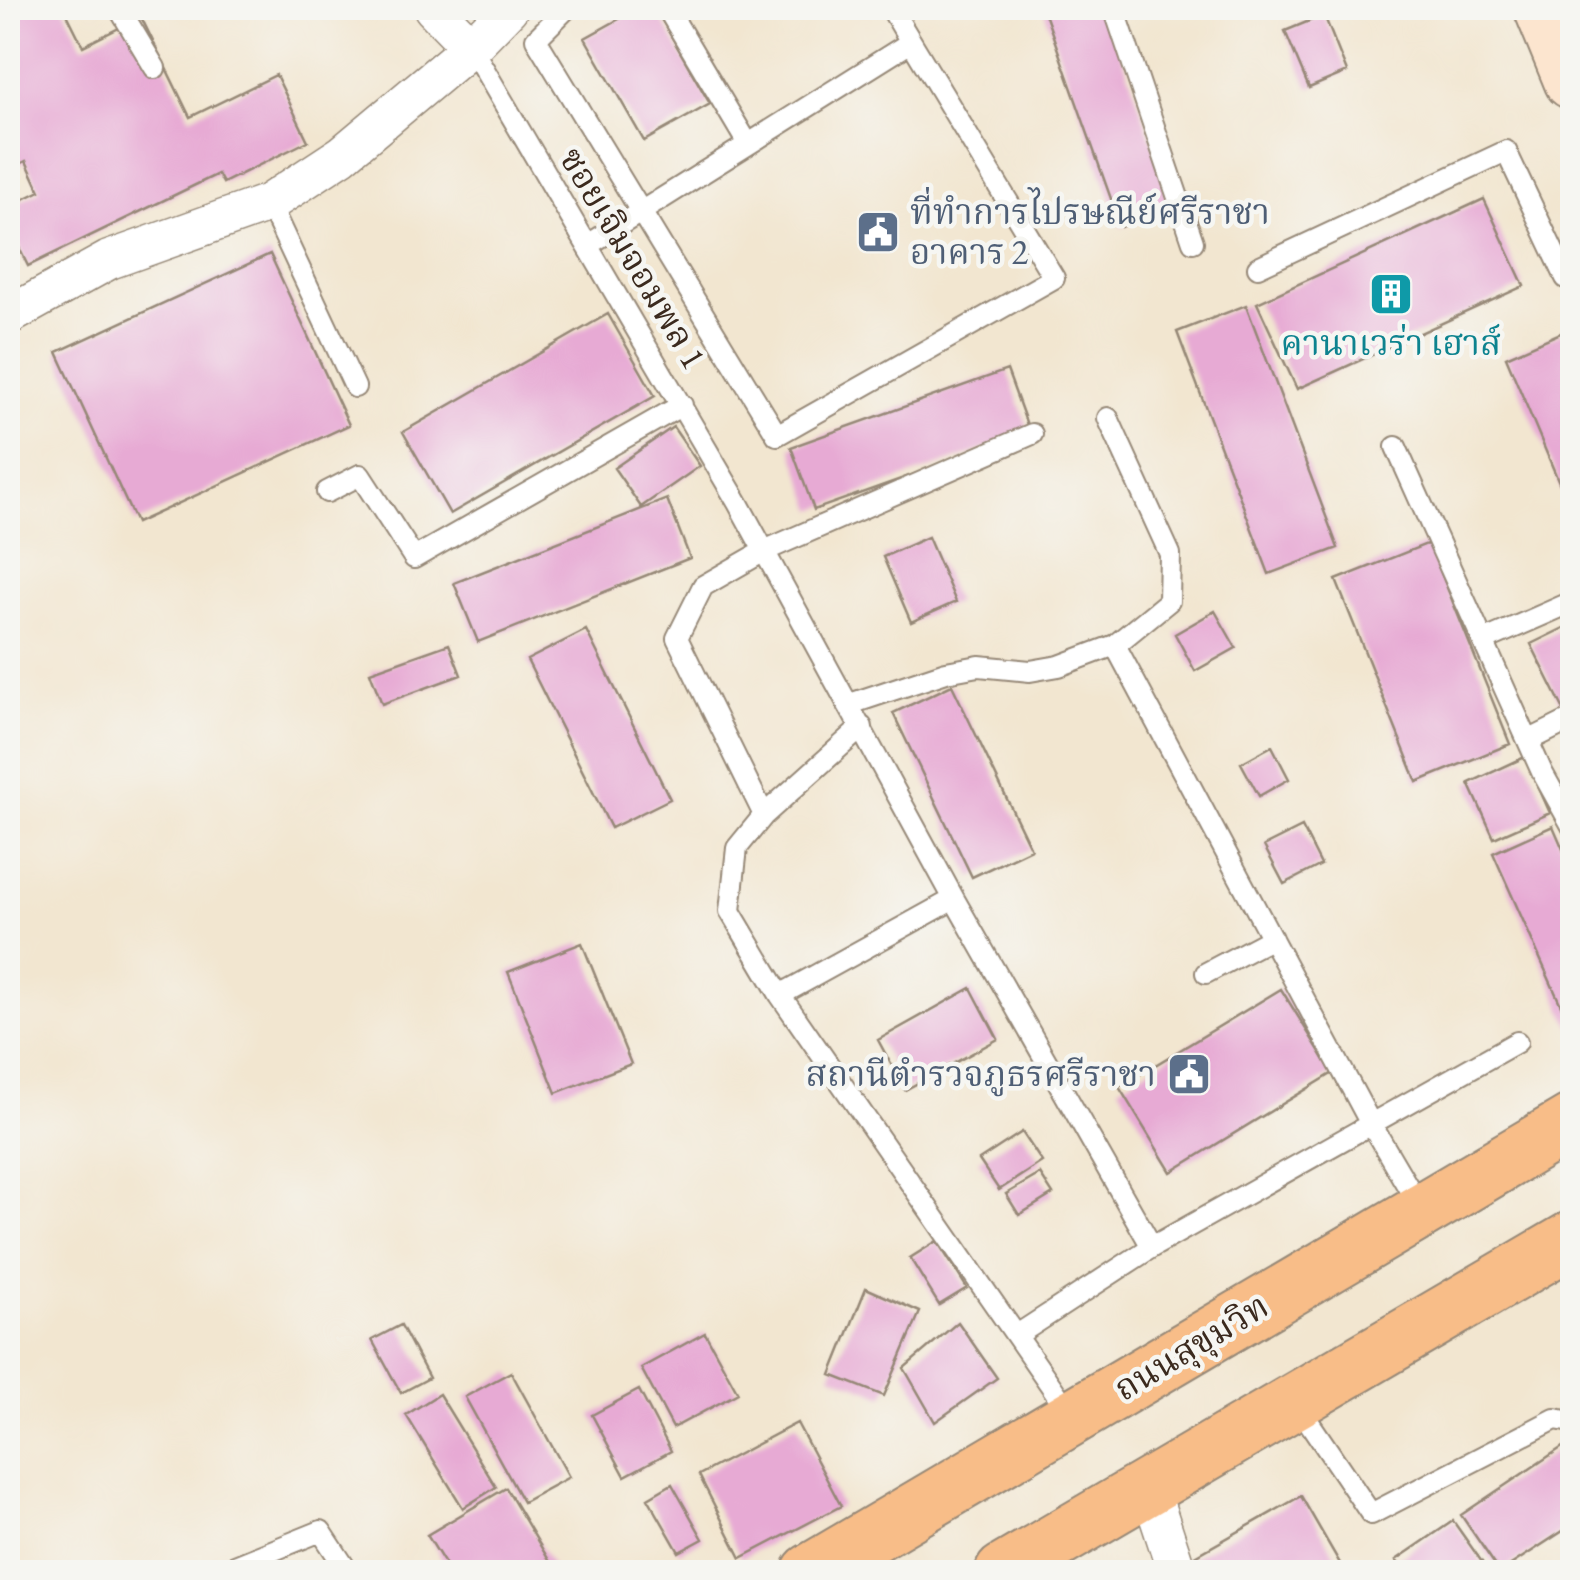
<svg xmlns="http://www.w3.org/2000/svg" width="1580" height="1580" font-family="'EB Garamond','Noto Serif Thai',serif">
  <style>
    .building { fill: #e7aad4 }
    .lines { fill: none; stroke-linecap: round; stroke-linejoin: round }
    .lane-casing { stroke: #968877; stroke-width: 24 }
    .street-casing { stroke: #968877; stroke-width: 41 }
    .secondary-casing { stroke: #968877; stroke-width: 59 }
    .highway-casing { stroke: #968877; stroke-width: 59 }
    .lane { stroke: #fff; stroke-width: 20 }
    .street { stroke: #fff; stroke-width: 38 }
    .secondary { stroke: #fce5cf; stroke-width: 55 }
    .highway { stroke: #f8bd88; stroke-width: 55 }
    .labels { text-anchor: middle; stroke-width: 9; stroke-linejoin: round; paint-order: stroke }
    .service-label { font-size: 35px; fill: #4e5e75; stroke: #f6f6f2; text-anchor: start }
    .street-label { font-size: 35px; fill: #3b2a1e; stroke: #f6f6f2 }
    .culture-label { font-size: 35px; fill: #0d838f; stroke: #f6f6f2 }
  </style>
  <rect width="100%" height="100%" fill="#f6f6f2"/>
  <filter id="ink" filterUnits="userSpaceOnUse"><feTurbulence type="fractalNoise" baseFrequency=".01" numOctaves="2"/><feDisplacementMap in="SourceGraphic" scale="20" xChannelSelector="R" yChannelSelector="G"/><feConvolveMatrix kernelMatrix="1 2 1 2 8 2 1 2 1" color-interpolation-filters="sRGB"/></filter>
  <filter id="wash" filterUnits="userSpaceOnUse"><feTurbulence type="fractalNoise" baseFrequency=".0048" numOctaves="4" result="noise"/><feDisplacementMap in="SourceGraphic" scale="40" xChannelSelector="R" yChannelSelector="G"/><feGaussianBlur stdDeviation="2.25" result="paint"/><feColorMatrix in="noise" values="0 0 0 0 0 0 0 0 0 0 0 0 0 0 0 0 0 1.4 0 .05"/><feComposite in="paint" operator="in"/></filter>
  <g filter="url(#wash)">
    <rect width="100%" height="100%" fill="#f2e6d0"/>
    <g id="blocks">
      <!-- building -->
      <path class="building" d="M8,8H64L83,46L141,17L190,117L276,75L308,141L223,183L218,174L28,266L8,225V207L40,191L26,161L8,170Z
        M639,8H655L710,104L644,141L585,38Z
        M1043,8H1105L1176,208L1121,227Z
        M1324,15L1347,72L1309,88L1285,31Z
        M1484,199L1524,286L1297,389L1257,303Z
        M270,254L349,425L136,523L57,352Z
        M1246,305L1338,548L1269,574L1177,332Z
        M608,314L655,396L450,514L403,432Z
        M1572,328V513L1506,357Z
        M1007,370L1030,433L814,510L791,447Z
        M673,427L700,466L641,507L614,468Z
        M667,499L690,558L478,642L454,583Z
        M928,537L956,602L911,622L883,557Z
        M1429,543L1510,744L1417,782L1336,580Z
        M1215,611L1236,648L1195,671L1175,634Z
        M1572,624V708L1565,712L1531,644Z
        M586,630L670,799L611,828L527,660Z
        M449,644L461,675L382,704L370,672Z
        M952,685L1031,849L972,877L893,713Z
        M1272,746L1289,779L1259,796L1241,763Z
        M1525,757L1550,813L1494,838L1469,783Z
        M1553,826L1572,870V1030L1493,853Z
        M1302,827L1321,865L1284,884L1264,846Z
        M582,943L631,1064L556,1093L508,972Z
        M971,988L998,1039L905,1090L878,1040Z
        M1281,989L1333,1073L1171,1172L1119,1087Z
        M1022,1132L1042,1162L999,1190L979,1160Z
        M1040,1174L1053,1194L1019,1215L1006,1194Z
        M937,1241L967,1288L939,1305L910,1258Z
        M866,1288L920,1312L884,1396L831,1375Z
        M958,1322L997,1378L935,1422L904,1368Z
        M401,1325L429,1378L401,1393L372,1340Z
        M705,1333L738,1393L673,1428L641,1368Z
        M511,1372L569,1477L523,1502L465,1397Z
        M639,1390L671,1451L625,1476L592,1415Z
        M439,1394L496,1487L463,1508L406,1415Z
        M797,1423L841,1506L741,1558L699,1475Z
        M1570,1442L1572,1525L1500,1572L1461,1515Z
        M672,1484L703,1539L679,1552L648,1498Z
        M506,1488L556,1572H450L427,1535Z
        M1301,1496L1345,1572H1191L1185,1562Z
        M1453,1521L1489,1572H1405L1396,1560Z"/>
    </g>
  </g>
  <g filter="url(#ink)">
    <use href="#blocks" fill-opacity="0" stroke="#968877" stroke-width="2.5"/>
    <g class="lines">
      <!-- lane casing -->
      <g class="lane-casing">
        <path id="lane" d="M119,8L155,68
          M567,8L536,39L777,435L1054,278L904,30
          M667,8L748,144
          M1114,8L1193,242
          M471,47L738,503L954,899L1152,1247
          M269,203L355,387
          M588,245L911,42L891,8
          M1258,267L1506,151L1566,278L1572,274
          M1108,418L1170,554L1169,601L1115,645L1371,1124L1421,1209
          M1396,447L1542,772L1572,826
          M327,492L360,475L414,558L682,405
          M1483,641L1572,602
          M850,704L946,672L979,666L1030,671L1059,666L1115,645
          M862,727L764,815L737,848L730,911L780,995L1072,1416
          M1528,741L1572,719
          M764,815L677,638L703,586L764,551L1032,434
          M1206,973L1272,938
          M780,995L954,899
          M1017,1335L1152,1247L1517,1042
          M1296,1403L1371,1514L1555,1419L1572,1422
          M220,1572L321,1531L348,1572"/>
      </g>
      <!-- street casing -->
      <g class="street-casing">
        <path id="street" d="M433,8L471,47
          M8,316L109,260L269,203L342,155L471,47L509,8
          M1149,1487L1177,1572"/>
      </g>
      <!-- secondary casing -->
      <g class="secondary-casing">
        <path id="secondary" d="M1542,8L1572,81"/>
      </g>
      <!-- highway casing -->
      <g class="highway-casing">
        <path id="highway" d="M810,1572L1572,1122
          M1003,1572L1572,1239"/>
      </g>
      <!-- lane -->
      <use href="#lane" class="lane"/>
      <!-- street -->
      <use href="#street" class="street"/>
      <!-- secondary -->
      <use href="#secondary" class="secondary"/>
      <!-- highway -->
      <use href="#highway" class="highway"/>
    </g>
  </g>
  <!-- icons -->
  <defs>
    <g id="civic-square" transform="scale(2.25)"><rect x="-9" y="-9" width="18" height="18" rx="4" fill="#5c6f8a" stroke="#f6f6f2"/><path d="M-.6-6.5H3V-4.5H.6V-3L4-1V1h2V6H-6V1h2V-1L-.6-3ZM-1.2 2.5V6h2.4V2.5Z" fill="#fff"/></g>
    <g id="building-square" transform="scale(2.25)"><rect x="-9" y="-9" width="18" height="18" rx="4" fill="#0f9aa8" stroke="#f6f6f2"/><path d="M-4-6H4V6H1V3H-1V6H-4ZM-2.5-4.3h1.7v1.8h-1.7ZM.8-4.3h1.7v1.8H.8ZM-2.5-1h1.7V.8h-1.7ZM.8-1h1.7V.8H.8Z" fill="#fff"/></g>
  </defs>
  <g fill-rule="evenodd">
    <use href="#civic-square" x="878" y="232"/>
    <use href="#building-square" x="1391" y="294"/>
    <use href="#civic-square" x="1189" y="1074"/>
  </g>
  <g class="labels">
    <!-- service labels -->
    <g class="service-label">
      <text x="910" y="224">ที่ทำการไปรษณีย์ศรีราชา<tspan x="910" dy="40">อาคาร 2</tspan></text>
      <text x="1156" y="1086" text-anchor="end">สถานีตำรวจภูธรศรีราชา</text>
    </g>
    <!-- street labels -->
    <g class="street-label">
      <text transform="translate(633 258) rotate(59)" y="12">ซอยเจิมจอมพล 1</text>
      <text transform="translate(1191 1347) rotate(-31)" y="12">ถนนสุขุมวิท</text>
    </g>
    <!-- culture labels -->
    <g class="culture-label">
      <text x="1391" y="355">คานาเวร่า เฮาส์</text>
    </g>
  </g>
  <!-- margin -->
  <rect width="1580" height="1580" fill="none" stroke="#f6f6f2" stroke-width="40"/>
</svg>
